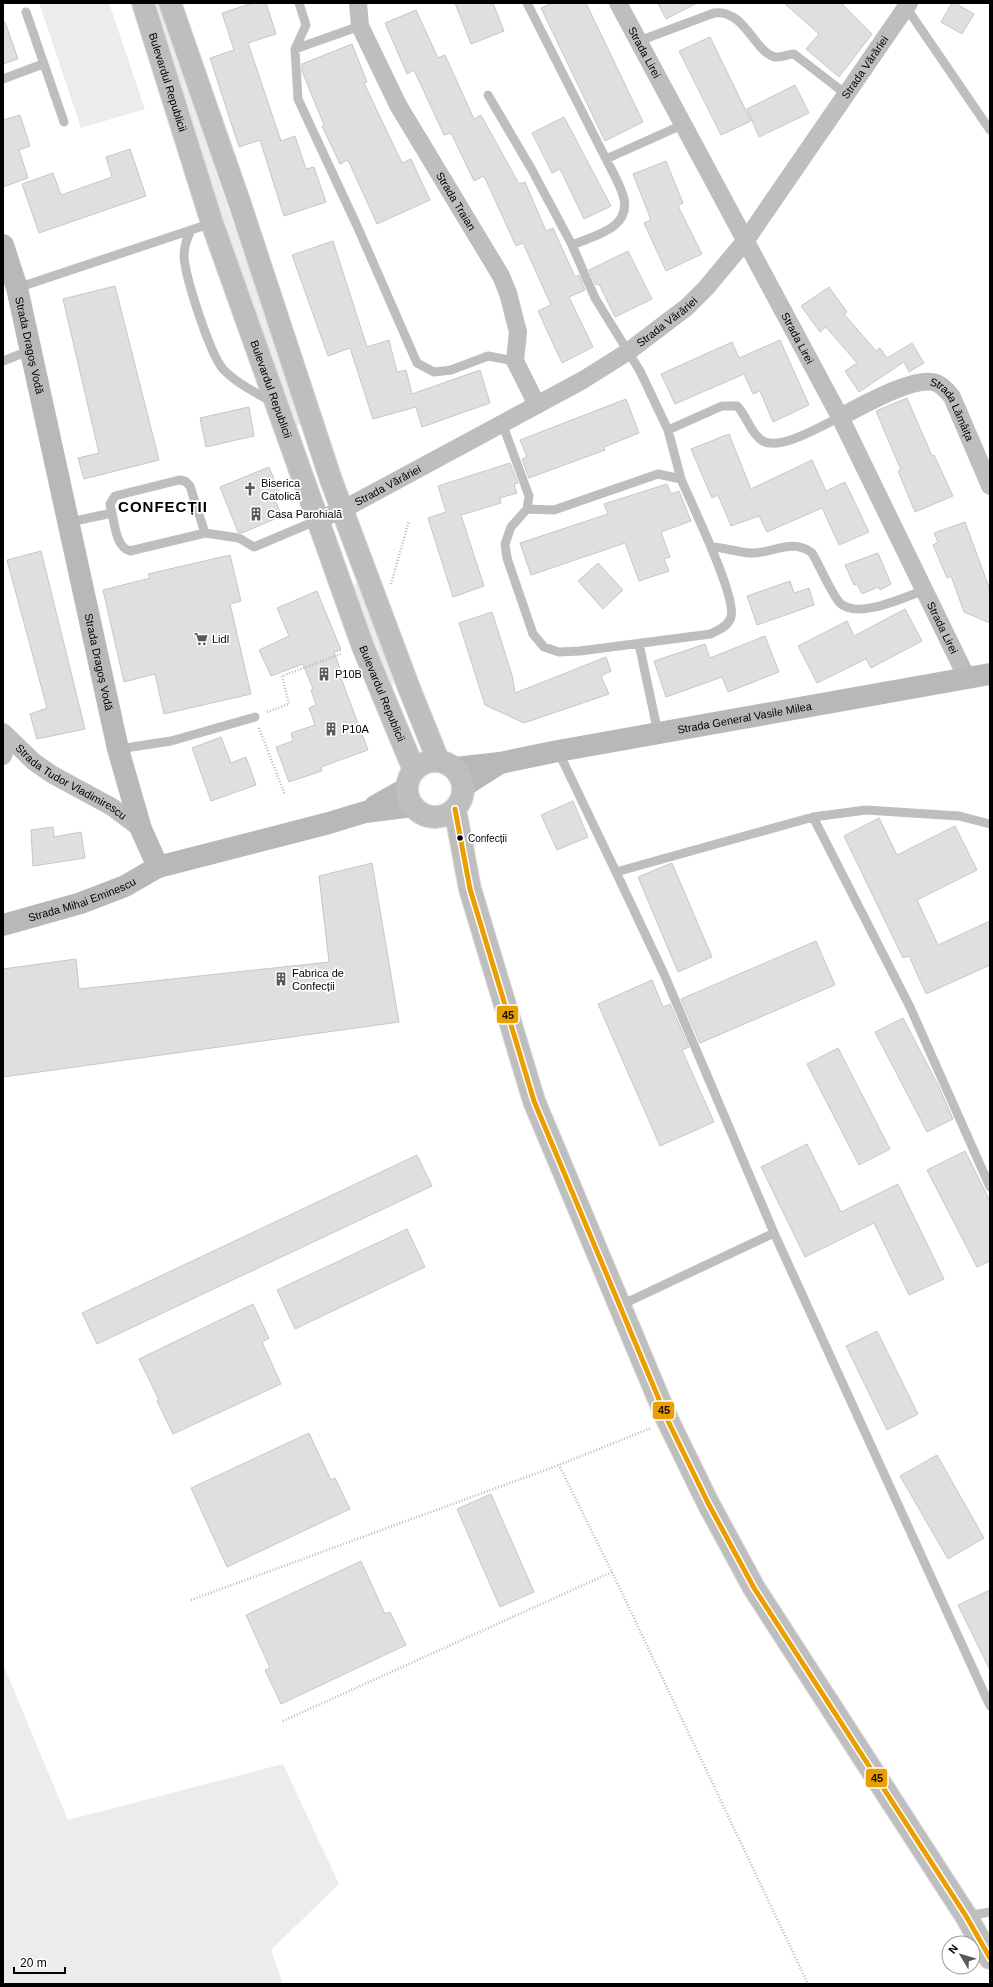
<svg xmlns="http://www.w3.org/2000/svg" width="993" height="1987" font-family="Arial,sans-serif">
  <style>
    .green { fill: #ececec }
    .building { fill: #dfdfdf; stroke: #c7c7c7 }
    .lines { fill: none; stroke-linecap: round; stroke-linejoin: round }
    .primary-casing { stroke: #dbdbdb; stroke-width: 24 }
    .path { stroke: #b9b9b9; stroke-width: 2.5; stroke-dasharray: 1 2; stroke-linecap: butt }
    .service { stroke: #bebebe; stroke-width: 9 }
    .minor { stroke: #bebebe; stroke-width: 18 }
    .secondary { stroke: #b8b8b8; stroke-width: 22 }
    .primary { stroke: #bebebe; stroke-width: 22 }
    .bus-1-casing { stroke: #fff; stroke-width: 8 }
    .bus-1 { stroke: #eb9e00; stroke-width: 5 }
    .bus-dot { fill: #000; stroke: #fff; stroke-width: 1.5 }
    .labels { text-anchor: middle; stroke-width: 3.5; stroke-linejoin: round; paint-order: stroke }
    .bus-label { font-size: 10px; fill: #000; stroke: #fff; text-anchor: start }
    .street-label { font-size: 11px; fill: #000; stroke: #fff }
    .poi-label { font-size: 11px; fill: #000; stroke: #fff; text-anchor: start }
    .district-label { font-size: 15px; font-weight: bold; letter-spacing: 1px; fill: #000; stroke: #fff }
    .line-badge { stroke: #fff; stroke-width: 1.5 }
    .pale-badge-label { font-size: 11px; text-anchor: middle; font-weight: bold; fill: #111 }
  </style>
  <rect width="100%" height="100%" fill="#fff"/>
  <!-- green -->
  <path class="green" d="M39,3H109L145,109L81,128Z
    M149,3H158L302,424L293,427Z
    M358,583L395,684L388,687L350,586Z
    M3,1664L68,1820L283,1764L339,1884L271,1950L283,1984H3Z"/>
  <!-- building -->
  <path class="building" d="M253,3H266L276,34L248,43L281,141L295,136L306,169L314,167L326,202L284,216L260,140L239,147L210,58L234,50L222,13Z
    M455,3H493L504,31L471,44Z
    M552,3H586L643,122L605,141L541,8Z
    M658,3H697L666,19Z
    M784,3H841L872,34L839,77L806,49L819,34Z
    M952,3H955L974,14L962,34L941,22Z
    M416,10L438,58L445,55L474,119L481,115L519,184L525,182L546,231L553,228L575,277L579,275L585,290L569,297L593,347L562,363L538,311L551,305L523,243L516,246L484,176L474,181L451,133L444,135L414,70L407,74L385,23Z
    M5,22L18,59L3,64V23Z
    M710,37L751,121L721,135L679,51Z
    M352,44L367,82L364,83L402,163L411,159L430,200L377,224L348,160L340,164L322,126L324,125L302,71V64Z
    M795,85L809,113L759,137L747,109Z
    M20,115L30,146L19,150L28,178L3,187V120Z
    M564,117L611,206L584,219L560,169L552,173L532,133Z
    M130,149L146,196L39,233L22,184L53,173L61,195L112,177L106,157Z
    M666,161L683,203L678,206L702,254L666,271L644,223L651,220L633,174Z
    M333,241L367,347L389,340L397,372L406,370L412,394L480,370L490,403L422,427L416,407L373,419L350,348L328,356L292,255Z
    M628,251L652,299L615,317L599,284L596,285L589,270Z
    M115,286L159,460L84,479L78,458L99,453L63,299Z
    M829,287L847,312L844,314L876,351L880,348L887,358L912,343L924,363L909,372L904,362L859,392L845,371L857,363L826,327L820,332L801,306Z
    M780,340L809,405L773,422L760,391L753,394L744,374L675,404L661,374L732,342L739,358Z
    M907,398L932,456L934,455L953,496L915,512L898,471L901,470L876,411Z
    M626,399L639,433L604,447L605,450L529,478L522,459L527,457L520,440Z
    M249,407L254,436L206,447L200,418Z
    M729,434L751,489L812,460L826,491L845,482L869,532L839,545L822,508L767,532L759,516L731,526L718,495L712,498L691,449Z
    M510,463L518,483L514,484L517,493L500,498L501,503L461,515L484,586L453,597L428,518L446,512L438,486Z
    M269,467L279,491L272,493L282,516L242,533L238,532L220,487Z
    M667,484L671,494L679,491L691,521L661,532L670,557L664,559L669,571L639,581L625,543L531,575L520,543L608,514L604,504Z
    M965,522L990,590V623L964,612L951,576L947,578L933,545L938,542L934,533Z
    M41,551L85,729L37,739L30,714L47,708L7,560Z
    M878,553L891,584L880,590L878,587L862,594L857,584L854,585L845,565Z
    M230,555L241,601L230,604L251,694L164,714L155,674L124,682L103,590L150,578L148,574Z
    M598,563L623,590L603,609L578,581Z
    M790,581L794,593L809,588L814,605L757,625L747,596Z
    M317,591L341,650L334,652L343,677L341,678L368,750L321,767L322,771L289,782L276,747L293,741L291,733L315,725L309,708L316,705L311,690L313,689L303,664L271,676L259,650L289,636L277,608Z
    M905,609L922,641L871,668L866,659L817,683L798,646L847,621L854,636Z
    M492,612L512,675L515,693L606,657L611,671L601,676L609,694L524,723L485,705L459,623Z
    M765,636L779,672L728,692L722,677L666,697L654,661L705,644L710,658Z
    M221,737L231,763L246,757L256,785L211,801L192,748Z
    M573,801L588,837L557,850L541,815Z
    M879,818L897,855L955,826L977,870L917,900L938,945L990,921V965L926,994L909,956L903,958L844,836Z
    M53,827L54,837L81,832L85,858L33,866L31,830Z
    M372,863L399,1022L3,1077V969L76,959L79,989L329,962L319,876Z
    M672,863L712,957L678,972L638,877Z
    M816,941L835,985L700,1043L681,999Z
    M652,980L663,1007L670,1004L689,1047L682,1050L714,1122L660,1146L598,1004Z
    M903,1018L938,1085L953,1119L927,1132L875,1032Z
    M838,1048L890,1149L859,1165L807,1064Z
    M807,1144L841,1212L898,1184L944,1279L909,1295L874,1223L805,1257L761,1167Z
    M965,1151L990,1201V1261L977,1267L927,1170Z
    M417,1155L432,1186L97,1344L82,1313Z
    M407,1229L425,1267L295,1329L277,1290Z
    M253,1304L269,1338L262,1342L281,1384L173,1434L157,1401L159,1400L139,1359Z
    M877,1331L918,1414L887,1430L846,1346Z
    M309,1433L331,1480L335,1478L350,1509L227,1567L191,1488Z
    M937,1455L984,1538L948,1559L900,1476Z
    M491,1494L534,1592L500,1607L457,1509Z
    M361,1561L385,1614L390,1612L406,1645L281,1704L265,1670L270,1668L246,1615Z
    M990,1590V1670L958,1605Z"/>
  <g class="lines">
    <!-- primary casing -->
    <g class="primary-casing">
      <g id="primary">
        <path id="s9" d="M143,3L212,223L363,647L414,770"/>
        <path d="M170,3L239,201L331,480L409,688L438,760"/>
        <circle cx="435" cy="789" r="28"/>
        <path d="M455,809L470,889L534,1101L668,1421L708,1503L754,1588L966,1916L990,1958"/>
      </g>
    </g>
    <!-- path -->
    <path class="path" d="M391,584L409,521
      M267,712L289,704L282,676L341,654
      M259,728L285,795
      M612,1572L808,1984
      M191,1600L559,1465L651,1428
      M283,1721L612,1572L559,1465"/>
    <!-- service -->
    <path class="service" d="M299,3L306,25L295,49L298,99L358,228L417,363L434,372L451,370L488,356L515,361
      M527,3L606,159
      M906,7L990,130
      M26,12L64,122
      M639,41L714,13C745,9 754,52 775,57C781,58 788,54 794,54L847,95
      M295,49L360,26
      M3,79L43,64
      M488,95L532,170L572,245
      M191,230C187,238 184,246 184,256C185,277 210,354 223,369C236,383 255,392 272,402
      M17,288L212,223
      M3,361L31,350
      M502,423L529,496L527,509
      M668,430L722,406H737C747,416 749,430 760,439C776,454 823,425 840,417
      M658,474L681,479C691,503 737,597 731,617C729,626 718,630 711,634L580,651L559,652L544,647L533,634L507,558L505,544L511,527L527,509L554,510Z
      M681,479L668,430L640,371L595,298L572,245C593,236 630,229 624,199C621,186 612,171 606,159L682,125
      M112,513L110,504L115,496L179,480L185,481L190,486L205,533
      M70,522L112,513C115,525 116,547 130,551L205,533L239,538L254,547L318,520
      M711,547C725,547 738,553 752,553C773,553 793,538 812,553C819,564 832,596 841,604C860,619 904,597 925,590
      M639,644L658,733
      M118,749L171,741L255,717
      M558,751L616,872
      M990,824L959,816L866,810L813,817L910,1007L990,1187
      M774,1233L990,1706
      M619,1306L774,1233L664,974L616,872L813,817
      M966,1916L990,1912"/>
    <!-- minor -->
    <g class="minor">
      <path id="s1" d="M358,3L360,26L398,105L501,276L508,293L518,332L515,361L537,405"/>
      <path id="s2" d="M618,3L840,417L967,678"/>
      <path id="s3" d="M840,417C862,406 910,378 933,382C942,384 947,391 952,397L990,486"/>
      <path id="s4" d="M318,520L342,510L583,380L629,351L687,307L706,288L746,240L909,3"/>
      <path id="s5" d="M3,732L34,762L53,775L112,807L141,829"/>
      <path d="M3,756L8,737"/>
    </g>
    <!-- secondary -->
    <g class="secondary">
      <path id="s6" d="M3,245L17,288L118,749L141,829L158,867"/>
      <path id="s7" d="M455,768L500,763L558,751L990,674"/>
      <path d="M464,786L497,765"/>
      <path d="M375,806L407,788"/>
      <path id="s8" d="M3,925L81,903L125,886L158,867L329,823L365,812L413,806"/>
    </g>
    <!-- primary -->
    <use href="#primary" class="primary"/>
    <!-- bus-1 casing -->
    <g class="bus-1-casing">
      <path id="bus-1" d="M455,809L470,889L534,1101L668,1421L708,1503L754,1588L966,1916L990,1958"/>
    </g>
    <!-- bus-1 -->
    <use href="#bus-1" class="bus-1"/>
  </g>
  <!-- icons -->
  <defs>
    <g id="church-bare" transform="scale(1.08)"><path d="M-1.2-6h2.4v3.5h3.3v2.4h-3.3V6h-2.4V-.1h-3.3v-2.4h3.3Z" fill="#595959" stroke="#fff" stroke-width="2.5" paint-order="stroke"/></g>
    <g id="building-bare" transform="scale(1.08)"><path d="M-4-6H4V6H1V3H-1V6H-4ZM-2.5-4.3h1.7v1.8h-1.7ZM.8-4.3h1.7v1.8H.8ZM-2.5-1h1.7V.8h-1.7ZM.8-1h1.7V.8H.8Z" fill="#595959" stroke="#fff" stroke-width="2.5" paint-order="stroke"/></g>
    <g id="supermarket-bare" transform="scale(1.08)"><path d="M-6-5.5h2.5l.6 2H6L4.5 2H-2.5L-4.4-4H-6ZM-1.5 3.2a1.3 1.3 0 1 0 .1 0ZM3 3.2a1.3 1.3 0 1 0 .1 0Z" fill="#595959" stroke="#fff" stroke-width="2.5" paint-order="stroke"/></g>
  </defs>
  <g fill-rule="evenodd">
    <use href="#church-bare" x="250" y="489"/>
    <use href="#building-bare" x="256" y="514"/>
    <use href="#supermarket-bare" x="201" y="639"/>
    <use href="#building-bare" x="324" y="674"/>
    <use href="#building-bare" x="331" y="729"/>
    <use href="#building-bare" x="281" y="979"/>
  </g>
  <!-- markers -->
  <circle class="bus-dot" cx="460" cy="838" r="3.5"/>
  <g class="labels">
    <!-- bus labels -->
    <g class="bus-label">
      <text x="468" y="842">Confecții</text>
    </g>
    <!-- street labels -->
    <g class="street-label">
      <text dy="4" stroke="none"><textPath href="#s2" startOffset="56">Strada Lirei</textPath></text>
      <text dy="4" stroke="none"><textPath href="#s4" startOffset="726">Strada Vărăriei</textPath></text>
      <text dy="4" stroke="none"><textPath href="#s9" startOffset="83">Bulevardul Republicii</textPath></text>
      <text dy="4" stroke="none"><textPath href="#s1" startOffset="223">Strada Traian</textPath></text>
      <text dy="4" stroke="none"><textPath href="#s4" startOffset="402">Strada Vărăriei</textPath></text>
      <text dy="4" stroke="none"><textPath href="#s2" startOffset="380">Strada Lirei</textPath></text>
      <text dy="4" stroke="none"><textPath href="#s6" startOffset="104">Strada Dragoș Vodă</textPath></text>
      <text dy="4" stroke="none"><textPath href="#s9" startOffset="407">Bulevardul Republicii</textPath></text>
      <text dy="4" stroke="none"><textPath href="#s3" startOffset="135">Strada Lămâița</textPath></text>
      <text dy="4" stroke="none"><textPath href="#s4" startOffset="78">Strada Vărăriei</textPath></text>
      <text dy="4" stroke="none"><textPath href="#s2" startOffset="704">Strada Lirei</textPath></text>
      <text dy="4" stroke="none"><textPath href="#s6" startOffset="428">Strada Dragoș Vodă</textPath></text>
      <text dy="4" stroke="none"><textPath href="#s9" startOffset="731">Bulevardul Republicii</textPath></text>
      <text dy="4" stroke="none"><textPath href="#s7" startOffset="294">Strada General Vasile Milea</textPath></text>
      <text dy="4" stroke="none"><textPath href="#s5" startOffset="85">Strada Tudor Vladimirescu</textPath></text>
      <text dy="4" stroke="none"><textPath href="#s8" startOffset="83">Strada Mihai Eminescu</textPath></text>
    </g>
    <!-- poi labels -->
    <g class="poi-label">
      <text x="261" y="487">Biserica<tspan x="261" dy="13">Catolică</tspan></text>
      <text x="267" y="518">Casa Parohială</text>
      <text x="212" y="643">Lidl</text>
      <text x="335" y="678">P10B</text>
      <text x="342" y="733">P10A</text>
      <text x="292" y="977">Fabrica de<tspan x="292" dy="13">Confecții</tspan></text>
    </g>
    <!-- district labels -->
    <g class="district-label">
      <text x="163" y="512">CONFECȚII</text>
    </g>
  </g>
  <g class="line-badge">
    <rect x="496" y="1005" width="23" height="19" rx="4" fill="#eb9e00"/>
    <rect x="652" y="1401" width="23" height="19" rx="4" fill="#eb9e00"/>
    <rect x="865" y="1768" width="23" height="20" rx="4" fill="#eb9e00"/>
  </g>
  <g class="pale-badge-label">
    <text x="508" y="1019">45</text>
    <text x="664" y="1414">45</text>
    <text x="877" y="1782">45</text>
  </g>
  <!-- border -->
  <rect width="993" height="1987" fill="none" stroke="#000000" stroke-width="8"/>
  <!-- north arrow -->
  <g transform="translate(961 1955) rotate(308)"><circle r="19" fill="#ffffff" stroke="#999999"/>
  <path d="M0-3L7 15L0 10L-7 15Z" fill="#595959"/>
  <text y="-6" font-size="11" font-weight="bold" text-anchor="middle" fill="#000000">N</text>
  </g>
  <!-- scale -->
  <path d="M14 1967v6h51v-6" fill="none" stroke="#000000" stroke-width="2"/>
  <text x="20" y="1967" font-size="12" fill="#000000" stroke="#ffffff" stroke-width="3" paint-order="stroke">20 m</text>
</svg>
